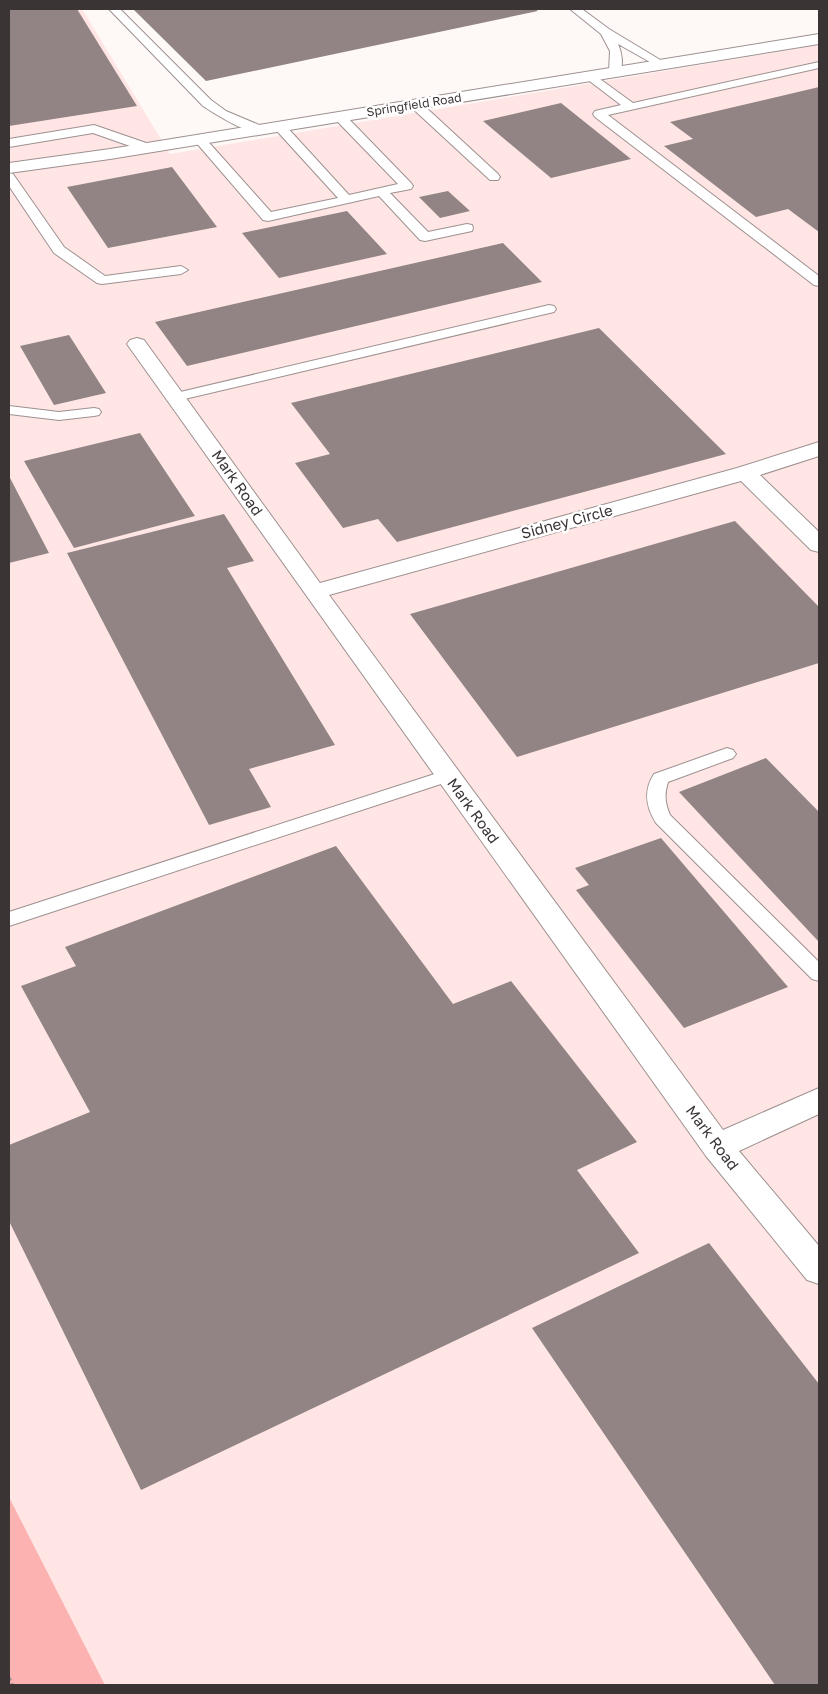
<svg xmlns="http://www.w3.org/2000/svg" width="828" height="1694" font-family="'Golos Text',sans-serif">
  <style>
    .built { fill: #ffe6e5 }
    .green { fill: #fcb2b1 }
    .building { fill: #928484 }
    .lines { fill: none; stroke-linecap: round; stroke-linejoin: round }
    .lane-casing { stroke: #9e9090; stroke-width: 2 }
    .street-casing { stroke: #9e9090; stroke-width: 2 }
    .path { stroke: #9b9594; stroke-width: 4; stroke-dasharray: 3 3; stroke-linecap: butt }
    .lane { fill: #fff; fill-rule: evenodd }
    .street { fill: #fff; fill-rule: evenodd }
    .labels { text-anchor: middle; stroke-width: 5; stroke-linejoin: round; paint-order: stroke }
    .far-street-label { font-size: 12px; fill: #3a3434; stroke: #fff }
    .street-label { font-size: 15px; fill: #3a3434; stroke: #fff }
  </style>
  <rect width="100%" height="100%" fill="#fef8f7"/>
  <!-- built -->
  <path class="built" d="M9,9H82L170,154L819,45V1685H105L9,1497Z"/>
  <!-- green -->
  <path class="green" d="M9,1497L105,1685H9Z"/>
  <!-- building -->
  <path class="building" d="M9,9H77L137,106L9,126Z
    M133,9H535L538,11L206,81Z
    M819,87V232L788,209L756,217L664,146L693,139L670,122Z
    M561,103L631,159L551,178L483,121Z
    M172,167L217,227L108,248L67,187Z
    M448,191L470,211L440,218L419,197Z
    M347,211L387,254L279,278L242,233Z
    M503,243L542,282L187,366L155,322Z
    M599,328L726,454L397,542L378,519L343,528L295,463L330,454L291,403Z
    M69,335L106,393L54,405L20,346Z
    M140,433L195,516L74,548L24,461Z
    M9,476L49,553L9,563Z
    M224,514L254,561L227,568L335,745L249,769L271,807L209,825L67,553Z
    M735,521L819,607V663L517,757L410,614Z
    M766,758L819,812V942L679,792Z
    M661,838L788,987L684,1028L576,890L589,885L575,868Z
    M336,846L453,1004L511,981L637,1142L577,1170L639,1253L141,1490L9,1221V1145L90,1112L21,986L76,966L65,947Z
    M709,1243L819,1384V1685H775L532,1328Z"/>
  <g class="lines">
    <!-- lane casing -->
    <g class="lane-casing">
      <path id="lane" d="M109,9H120L211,100L226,111L264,127L266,130L264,133C250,136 215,114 203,106Z
        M570,9H582L609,29L667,64L661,67L657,66L618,44C622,53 624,65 619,74H611L609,72L610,51L601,34Z
        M819,62V68L608,115L819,276V286L814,285L595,117L593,114L595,111L621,105L583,76L585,74H593L633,103Z
        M416,101L420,102L498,174L500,177L498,180H490L412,108L410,105L412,102Z
        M340,113L344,114L411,183L413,186L411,189L390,193L428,232L467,224L472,225L473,228L472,231L425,241L420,240L379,196L268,221L263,220L194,140L200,136L204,137L271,212L338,198L276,130L274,127L280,123L284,124L349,195L398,184L336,120L334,117L336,114Z
        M94,125L152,145L154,148L148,152L144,151L93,133L9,147V139Z
        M9,173L13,174L64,247L105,276L181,266L188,270L181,274L102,284L97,283L54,253L9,186Z
        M549,305L554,306L556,309L554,312L176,401L171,400L169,397L171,394L176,393Z
        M9,406L59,412L94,408L99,409L101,412L99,415L94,416L59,420L9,414Z
        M727,748L733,750L736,754L733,758L668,782C664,795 665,803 670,815L819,962V981L812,979L656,823C646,807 643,791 654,774Z
        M447,770L453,772L456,776L453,780L9,926V912Z"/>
    </g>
    <!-- street casing -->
    <g class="street-casing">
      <path id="street" d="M819,34V44L110,159L9,173V163L110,149Z
        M137,338L144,340L320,583L737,468L819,442V456L760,475L819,532V552L811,550L741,481L329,595L723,1130L819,1088V1114L739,1151L819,1246V1284L807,1280L706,1156L127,344L130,340Z"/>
    </g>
    <!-- path -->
    <path class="path" d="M9,1678L12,1685"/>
    <!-- lane -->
    <use href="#lane" class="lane"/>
    <!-- street -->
    <use href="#street" class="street"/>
  </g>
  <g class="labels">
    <!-- far-street labels -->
    <g class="far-street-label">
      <text transform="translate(414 105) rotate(-9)" y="4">Springfield Road</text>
    </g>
    <!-- street labels -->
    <g class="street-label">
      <text transform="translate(237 483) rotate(55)" y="5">Mark Road</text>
      <text transform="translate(567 522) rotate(-15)" y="5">Sidney Circle</text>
      <text transform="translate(473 811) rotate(54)" y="5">Mark Road</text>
      <text transform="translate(712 1138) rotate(53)" y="5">Mark Road</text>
    </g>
  </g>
  <!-- border -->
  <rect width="828" height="1694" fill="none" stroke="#3a3434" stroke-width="20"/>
</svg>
